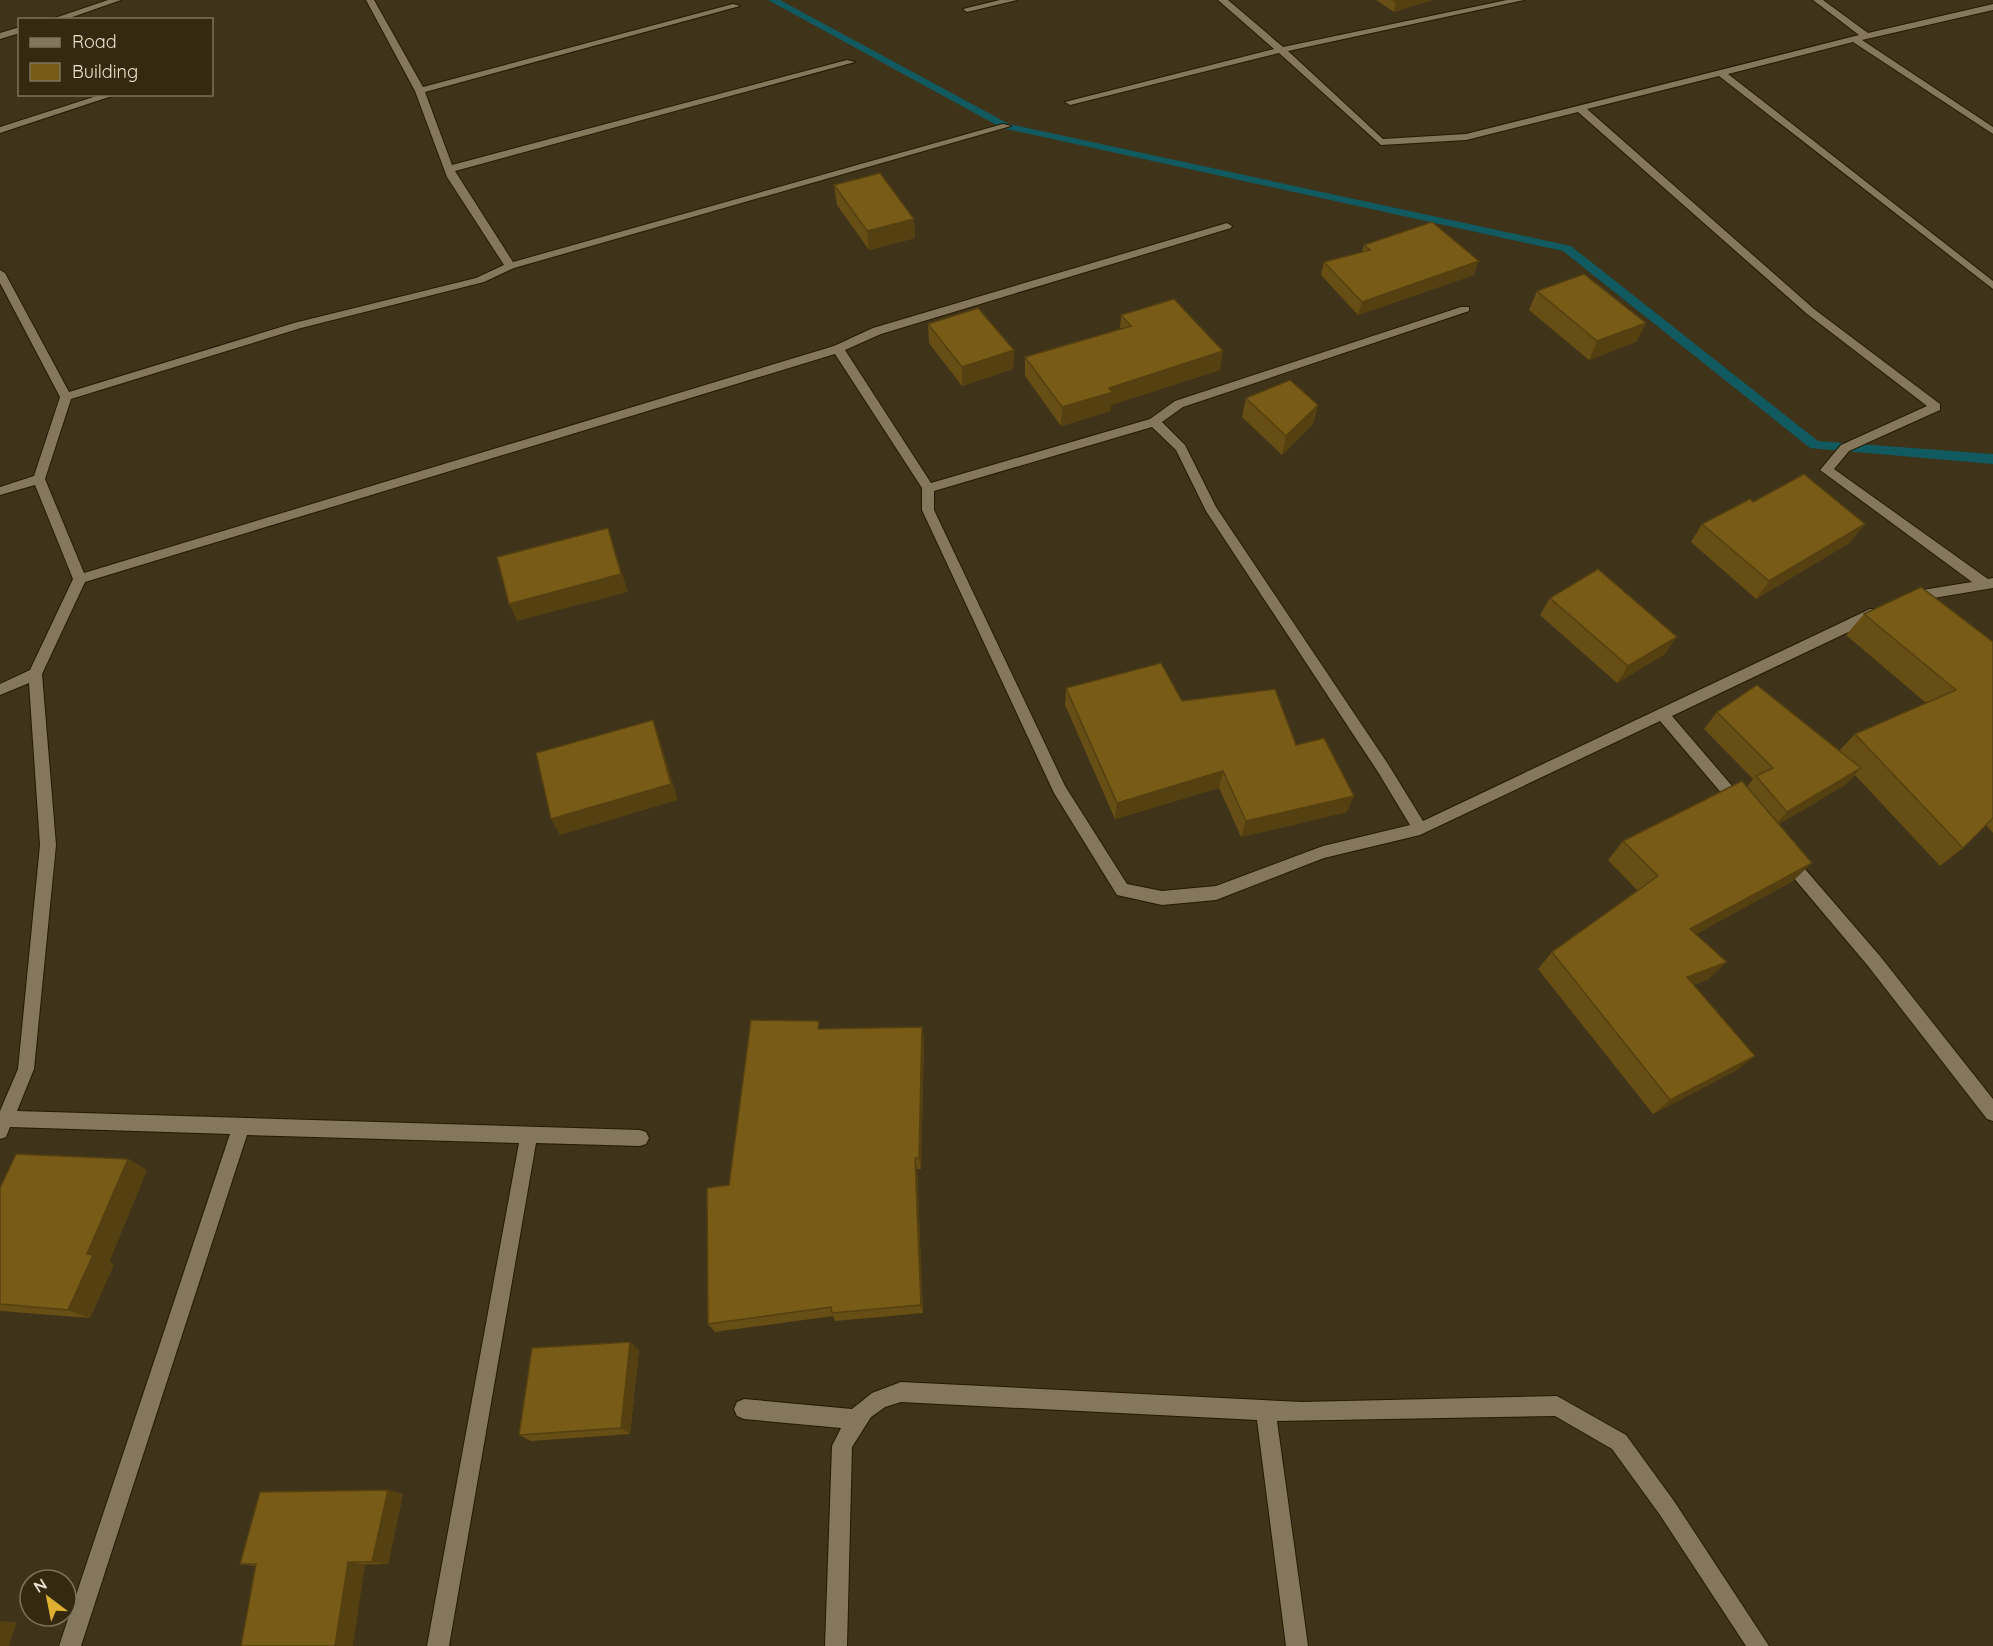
<svg xmlns="http://www.w3.org/2000/svg" width="1993" height="1646" font-family="Quicksand,sans-serif">
  <style>
    .lines { fill: none; stroke-linecap: round; stroke-linejoin: round }
    .stream { fill: #105a60; fill-rule: evenodd }
    .minor-casing { stroke: #261a01; stroke-width: 2 }
    .minor { fill: #85775b; fill-rule: evenodd }
    .wall { fill: #674e14 }
    .shaded-wall { fill: #544010 }
    .building { fill: #785b17; stroke: #544010; stroke-width: 1.5 }
  </style>
  <rect width="100%" height="100%" fill="#3f3319"/>
  <g class="lines">
    <!-- stream -->
    <path class="stream" d="M768,0H780L1009,124L1571,246L1818,441L1993,454V464L1810,448L1563,251L1002,128Z"/>
    <!-- minor casing -->
    <g class="minor-casing">
      <path id="minor" d="M108,0H121L64,20H49Z
        M366,0H374L423,87L733,4L740,6L425,92L452,165L847,60L855,62L455,171L513,262L1003,124L1011,126L514,268L484,282L301,328L71,399L45,479L84,573L834,346L873,328L1227,223L1232,226L1231,228L881,334L845,350L931,483L1150,419L1175,401L1461,307H1469V311L1183,407L1162,422L1185,445L1216,507L1388,764L1423,821L1870,609H1880L1882,613L1880,617L1672,716L1745,801L1747,805L1745,809L1740,811L1735,809L1660,721L1420,835L1324,858L1216,900L1162,905L1117,895L1054,793L922,510V488L835,354L85,582L42,674L56,845L34,1069L17,1111L640,1130L646,1132L649,1138L646,1144L640,1146L536,1143L449,1646H427L519,1143L247,1135L81,1646H59L230,1134L10,1127L6,1137L0,1139V1111L18,1069L40,845L29,683L0,695V684L30,670L73,579L35,485L0,495V487L34,476L60,397L0,283V270L5,273L69,392L294,323L476,278L504,265L447,177L415,91ZM1152,427L1176,450L1206,511L1378,772L1410,825L1323,846L1216,886L1162,891L1127,884L1065,786L934,510V491Z
        M1000,0H1017L967,12L963,9Z
        M1218,0H1228L1283,47L1507,0H1524L1288,51L1383,139L1466,134L1859,35L1813,0H1823L1868,33L1993,4V10L1862,40L1993,127V134L1853,42L1728,74L1993,281V289L1719,76L1587,109L1814,309L1940,404V410L1849,451L1834,469L1988,579L1993,578V588L1910,602L1905,600L1903,597L1910,592L1972,582L1820,470L1841,445L1927,406L1806,313L1578,112L1466,140L1381,145L1279,53L1070,105L1065,102L1274,49Z
        M20,27V33L0,39V33Z
        M103,94H118L0,133V127Z
        M1787,852L1792,854L1880,956L1993,1099V1121L1987,1119L1868,966L1782,864L1779,859L1782,854Z
        M901,1382L1302,1402L1557,1396L1626,1435L1674,1501L1769,1646H1746L1660,1515L1612,1449L1555,1416L1277,1421L1308,1646H1286L1257,1420L901,1402L885,1407L871,1417L852,1447L847,1646H825L832,1446L841,1428L744,1419L737,1416L734,1409L737,1402L744,1399L852,1409L872,1393Z"/>
    </g>
    <!-- minor -->
    <use href="#minor" class="minor"/>
  </g>
  <!-- wall -->
  <path class="wall" d="M1376,0H1432L1394,12Z
    M834,185L914,219L915,238L869,250L837,205Z
    M1364,245L1474,275L1358,315L1321,275L1324,262L1362,252Z
    M1537,291L1646,323L1636,342L1589,360L1529,310Z
    M1121,315L1220,370L1111,405V411L1061,426L1025,376V357L1120,329Z
    M928,324L1014,350L1013,369L962,386L929,343Z
    M1246,398L1318,405L1313,424L1282,455L1242,417Z
    M1753,502L1851,542L1756,599L1691,542L1702,524Z
    M1550,598L1665,654L1617,683L1540,615Z
    M1864,614L1993,642V833L1986,825L1963,848L1940,866L1855,775L1845,785L1779,824L1793,881L1696,934L1709,979L1693,985L1755,1056L1735,1071L1653,1114L1538,969L1552,952L1638,891L1608,860L1623,841L1747,787L1753,779L1704,729L1717,712L1839,751L1855,734L1926,703L1846,635Z
    M1066,688L1182,701L1296,745L1347,812L1241,837L1219,788L1115,819L1065,705Z
    M922,1027L924,1040L921,1169H917L923,1313L835,1321L833,1316L715,1332L708,1324L729,1185L821,1029Z
    M128,1159L147,1170L109,1262L114,1264L90,1318L0,1311V1188Z
    M630,1342L639,1350L630,1434L531,1441L519,1435Z
    M388,1490L403,1494L388,1564L255,1566L240,1564Z"/>
  <!-- shaded-wall -->
  <path class="shaded-wall" d="M1404,0H1432L1394,12L1396,2Z
    M914,219L915,238L869,250L867,231Z
    M1479,261L1474,275L1358,315L1362,302Z
    M1646,323L1636,342L1589,360L1597,341Z
    M1014,350L1013,369L962,386V367Z
    M1223,351L1220,370L1111,405V411L1061,426L1062,407L1109,388Z
    M1318,405L1313,424L1282,455L1286,436Z
    M1865,524L1851,542L1756,599L1769,581Z
    M608,528L628,592L517,621L509,604Z
    M1677,637L1665,654L1617,683L1628,666Z
    M653,720L659,737L678,800L560,835L551,819Z
    M1861,768L1845,785L1772,828L1787,812Z
    M1223,771L1219,788L1115,819L1117,803Z
    M1354,796L1347,812L1241,837L1246,821Z
    M1812,863L1793,881L1673,947L1690,929Z
    M1727,962L1709,979L1669,994L1687,977Z
    M922,1027L924,1040L921,1169L919,1158Z
    M1755,1056L1735,1071L1653,1114L1670,1100Z
    M915,1158L917,1169L923,1313L921,1305Z
    M128,1159L147,1170L109,1262L114,1264L90,1318L68,1310L87,1254Z
    M630,1342L639,1350L630,1434L621,1428Z
    M388,1490L403,1494L388,1564L372,1562Z
    M348,1562L365,1565L353,1646H335Z
    M0,1621L17,1622L9,1646H0Z"/>
  <!-- building -->
  <path class="building" d="M1393,0H1404L1396,2Z
    M880,173L914,219L867,231L834,185Z
    M1432,222L1479,261L1362,302L1324,262L1370,250L1364,245Z
    M1584,274L1646,323L1597,341L1537,291Z
    M1174,299L1223,351L1109,388L1113,392L1062,407L1025,357L1131,326L1121,315Z
    M978,308L1014,350L962,367L928,324Z
    M1290,380L1318,405L1286,436L1246,398Z
    M1804,474L1865,524L1769,581L1702,524L1750,499L1753,502Z
    M608,528L621,574L509,604L497,557Z
    M1598,569L1677,637L1628,666L1550,598Z
    M1921,587L1993,642V818L1963,848L1855,734L1956,690L1864,614Z
    M1161,663L1182,701L1275,689L1296,745L1324,738L1354,796L1246,821L1223,771L1117,803L1066,688Z
    M1757,685L1861,768L1787,812L1756,776L1773,768L1717,712Z
    M653,720L671,784L551,819L536,753Z
    M1742,781L1812,863L1690,929L1727,962L1687,977L1755,1056L1670,1100L1552,952L1658,876L1623,841Z
    M751,1020L819,1021L818,1029L922,1027L919,1158H915L921,1305L832,1313L831,1307L708,1324L707,1188L729,1185Z
    M16,1154L128,1159L87,1254L93,1255L68,1310L0,1304V1188Z
    M630,1342L621,1428L519,1435L532,1348Z
    M388,1490L372,1562H348L335,1646H241L256,1564H240L260,1492Z"/>
  <!-- legend -->
  <rect x="18" y="18" width="195" height="78" fill="#35290f" stroke="#7d735d" stroke-width="1.5"/>
  <rect x="30" y="38" width="30" height="9" fill="#85775b" stroke="#7d735d" stroke-width="1.5"/>
  <text x="72" y="48" font-size="18" fill="#eae2d3">Road</text>
  <rect x="30" y="63" width="30" height="18" fill="#785b17" stroke="#7d735d" stroke-width="1.5"/>
  <text x="72" y="78" font-size="18" fill="#eae2d3">Building</text>
  <!-- north arrow -->
  <g transform="translate(48 1598) rotate(328)"><circle r="28" fill="#35290f" stroke="#7d735d" stroke-width="1.5"/>
  <path d="M0-4.5L10 22L0 15L-10 22Z" fill="#deb133"/>
  <text y="-9" font-size="16" font-weight="bold" text-anchor="middle" fill="#eae2d3">N</text>
  </g>
</svg>
